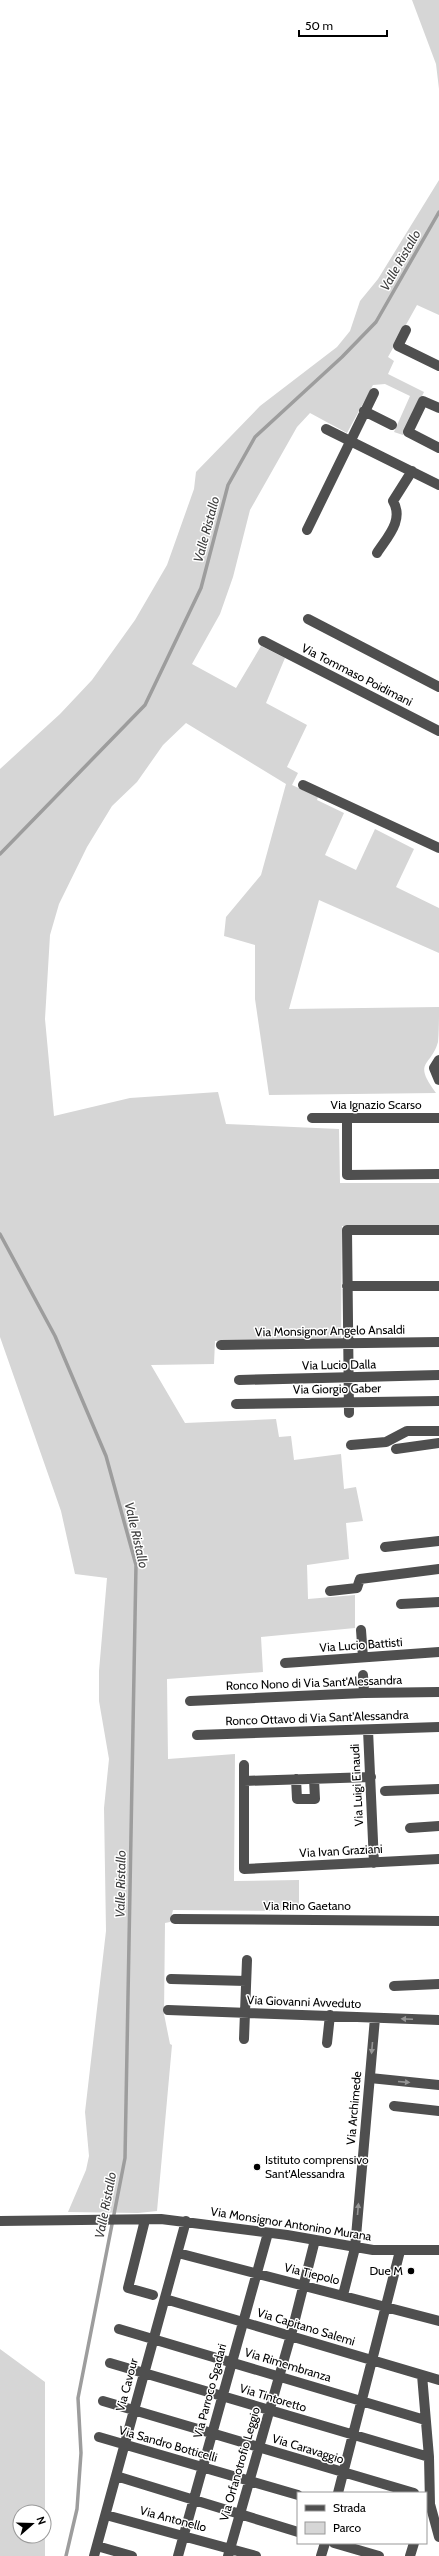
<svg xmlns="http://www.w3.org/2000/svg" width="439" height="2556" font-family="Cabin,sans-serif">
  <style>
    .green { fill: #d6d6d6; fill-rule: evenodd }
    .lines { fill: none; stroke-linecap: round; stroke-linejoin: round }
    .stream { stroke: #9d9d9d; stroke-width: 3.5 }
    .minor { stroke: #4f4f4f; stroke-width: 10 }
    .oneway { fill: #959595 }
    .poi-dot { fill: #000; stroke: #fff; stroke-width: 1.5 }
    .labels { text-anchor: middle; stroke-width: 3; stroke-linejoin: round; paint-order: stroke }
    .street-label { font-size: 12px; fill: #000; stroke: #fff }
    .poi-label { font-size: 12px; fill: #000; stroke: #fff; text-anchor: start }
    .water-label { font-size: 13px; font-style: italic; fill: #3e3e3e; stroke: #fff }
  </style>
  <rect width="100%" height="100%" fill="#fff"/>
  <!-- green -->
  <path class="green" d="M412,0H439V89L436,64Z
    M439,180V315L417,305L388,357L394,361L388,374L424,392L403,435L394,432L410,396L385,384L373,385L347,433L310,413L297,427L250,510L233,577L220,614L192,664L236,688L261,646L285,658L266,703L307,725L287,767L298,773L292,785L318,797L317,800L344,813L325,855L356,870L375,829L414,849L396,887L439,908V953L319,900L289,1009L439,1007C439,1018 439,1032 438,1042C431,1067 412,1061 436,1093L269,1095L255,999V945L224,936L226,917L261,875L286,784L186,723L163,745L137,782L112,806L87,847L59,904L50,935L45,1019L54,1116L130,1098L218,1092L226,1124L339,1129L340,1183H439V1225L342,1226L341,1338L215,1341L214,1364L151,1365L185,1423L276,1419L279,1437L291,1436L294,1460L341,1454L344,1489L356,1487L363,1521L346,1523L349,1559L307,1565L308,1599L355,1595V1628L261,1637L263,1672L167,1679L168,1759L235,1754L234,1881L299,1880V1911L173,1910L170,1922L165,1923L164,2014L170,2044L172,2045L157,2211L138,2213L68,2212L86,2170L89,2156L85,2112L106,1931L104,1808L109,1759L99,1701V1671L107,1578L75,1574L61,1511L0,1337V769L60,714L92,680L135,620L167,565L194,489L196,472L260,406L337,347L350,331L360,301L378,279Z
    M0,2349L45,2382V2556H0ZM20,2512H44V2536H20Z"/>
  <g class="lines">
    <!-- stream -->
    <path class="stream" d="M0,854L145,705L201,588L228,485L255,437L342,357L376,322L439,212
      M0,1234L55,1336L106,1456L136,1565L125,2158L78,2398L81,2453L77,2509L66,2556"/>
    <!-- minor -->
    <path class="minor" d="M406,330L398,346L439,366
      M439,408L423,401L408,432L439,448
      M364,411L392,425
      M326,429L439,485
      M307,530L374,393
      M377,553C388,536 404,520 393,501L412,471
      M308,619L439,687
      M263,641L439,731
      M303,785L439,848
      M439,1060L434,1068L439,1080
      M312,1118H439
      M347,1118V1175L439,1174
      M347,1286H439
      M221,1345L439,1342
      M239,1380L439,1375
      M236,1404L439,1401
      M349,1413L347,1230H439
      M351,1445L386,1442L407,1431H439
      M396,1449L439,1443
      M385,1547L439,1541
      M330,1591L357,1588L360,1579L439,1569
      M401,1604L439,1602
      M361,1630L363,1657
      M285,1663L439,1652
      M363,1675L364,1693
      M190,1701L364,1693L439,1692
      M368,1730L374,1863
      M197,1735L439,1727
      M244,1765V1869L439,1859
      M296,1779L297,1799H315L314,1779
      M244,1781L371,1777
      M385,1791L439,1789
      M410,1828L439,1826
      M175,1919L439,1921
      M171,1979L246,1981
      M394,1986L439,1984
      M168,2010L439,2020
      M244,2039L247,1960
      M327,2043L330,2015
      M370,2078L439,2085
      M394,2106L439,2111
      M145,2220L128,2288L153,2295
      M0,2221L161,2219L287,2235L373,2250H439
      M178,2253L439,2321
      M343,2295L355,2248L375,2018
      M165,2299L439,2380
      M119,2329L425,2420
      M110,2363L429,2457
      M422,2375L429,2457L430,2504L439,2537
      M103,2401L414,2493
      M99,2437L298,2495
      M116,2476L298,2532
      M338,2493L400,2251
      M106,2515L256,2556
      M334,2543L379,2556
      M97,2546L132,2556
      M94,2556L186,2221
      M178,2556L268,2233
      M228,2556L291,2335L315,2240
      M321,2556L325,2543
      M410,2556L414,2543"/>
  </g>
  <!-- one-way arrows -->
  <defs><path id="oneway-solid" d="M-6-.8H1V-3.2L6.5 0L1 3.2V.8H-6Z"/></defs>
  <g class="oneway">
    <use href="#oneway-solid" transform="translate(407 2019) rotate(-178)"/>
    <use href="#oneway-solid" transform="translate(372 2048) rotate(95)"/>
    <use href="#oneway-solid" transform="translate(404 2082) rotate(5)"/>
    <use href="#oneway-solid" transform="translate(358 2209) rotate(-85)"/>
  </g>
  <!-- markers -->
  <g class="poi-dot">
    <circle cx="257" cy="2167" r="4"/>
    <circle cx="411" cy="2271" r="4"/>
  </g>
  <g class="labels">
    <!-- street labels -->
    <g class="street-label">
      <text transform="translate(357 675) rotate(27)" y="4">Via Tommaso Poidimani</text>
      <text x="376" y="1109">Via Ignazio Scarso</text>
      <text transform="translate(330 1331) rotate(-1)" y="4">Via Monsignor Angelo Ansaldi</text>
      <text transform="translate(339 1365) rotate(-1)" y="4">Via Lucio Dalla</text>
      <text transform="translate(337 1389) rotate(-1)" y="4">Via Giorgio Gaber</text>
      <text transform="translate(361 1645) rotate(-4)" y="4">Via Lucio Battisti</text>
      <text transform="translate(314 1683) rotate(-2)" y="4">Ronco Nono di Via Sant'Alessandra</text>
      <text transform="translate(317 1718) rotate(-2)" y="4">Ronco Ottavo di Via Sant'Alessandra</text>
      <text transform="translate(357 1785) rotate(-93)" y="4">Via Luigi Einaudi</text>
      <text transform="translate(341 1851) rotate(-3)" y="4">Via Ivan Graziani</text>
      <text x="307" y="1910">Via Rino Gaetano</text>
      <text transform="translate(304 2002) rotate(2)" y="4">Via Giovanni Avveduto</text>
      <text transform="translate(354 2108) rotate(-85)" y="4">Via Archimede</text>
      <text transform="translate(291 2224) rotate(9)" y="4">Via Monsignor Antonino Murana</text>
      <text transform="translate(312 2274) rotate(14)" y="4">Via Tiepolo</text>
      <text transform="translate(306 2327) rotate(17)" y="4">Via Capitano Salemi</text>
      <text transform="translate(288 2365) rotate(17)" y="4">Via Rimembranza</text>
      <text transform="translate(127 2385) rotate(-75)" y="4">Via Cavour</text>
      <text transform="translate(210 2391) rotate(-75)" y="4">Via Parroco Sgadari</text>
      <text transform="translate(273 2398) rotate(17)" y="4">Via Tintoretto</text>
      <text transform="translate(168 2444) rotate(16)" y="4">Via Sandro Botticelli</text>
      <text transform="translate(308 2449) rotate(17)" y="4">Via Caravaggio</text>
      <text transform="translate(240 2464) rotate(-74)" y="4">Via Orfanotrofio Leggio</text>
      <text transform="translate(173 2519) rotate(15)" y="4">Via Antonello</text>
    </g>
    <!-- poi labels -->
    <g class="poi-label">
      <text x="265" y="2164">Istituto comprensivo<tspan x="265" dy="14">Sant'Alessandra</tspan></text>
      <text x="403" y="2275" text-anchor="end">Due M</text>
    </g>
    <!-- water labels -->
    <g class="water-label">
      <text transform="translate(400 260) rotate(-60)" y="5">Valle Ristallo</text>
      <text transform="translate(206 529) rotate(-75)" y="5">Valle Ristallo</text>
      <text transform="translate(137 1535) rotate(77)" y="5">Valle Ristallo</text>
      <text transform="translate(120 1884) rotate(-89)" y="5">Valle Ristallo</text>
      <text transform="translate(105 2205) rotate(-79)" y="5">Valle Ristallo</text>
    </g>
  </g>
  <!-- legend -->
  <rect x="297" y="2492" width="130" height="52" fill="#ffffff" stroke="#999999"/>
  <rect x="305" y="2505" width="20" height="6" fill="#4f4f4f" stroke="#999999"/>
  <text x="333" y="2512" font-size="12" fill="#000000">Strada</text>
  <rect x="305" y="2522" width="20" height="12" fill="#d6d6d6" stroke="#999999"/>
  <text x="333" y="2532" font-size="12" fill="#000000">Parco</text>
  <!-- north arrow -->
  <g transform="translate(32 2524) rotate(70)"><circle r="19" fill="#ffffff" stroke="#999999"/>
  <path d="M0-3L7 15L0 10L-7 15Z" fill="#000000"/>
  <text y="-6" font-size="11" font-weight="bold" text-anchor="middle" fill="#000000">N</text>
  </g>
  <!-- scale -->
  <path d="M299 30v6h88v-6" fill="none" stroke="#000000" stroke-width="2"/>
  <text x="305" y="30" font-size="12" fill="#000000" stroke="#ffffff" stroke-width="3" paint-order="stroke">50 m</text>
</svg>
